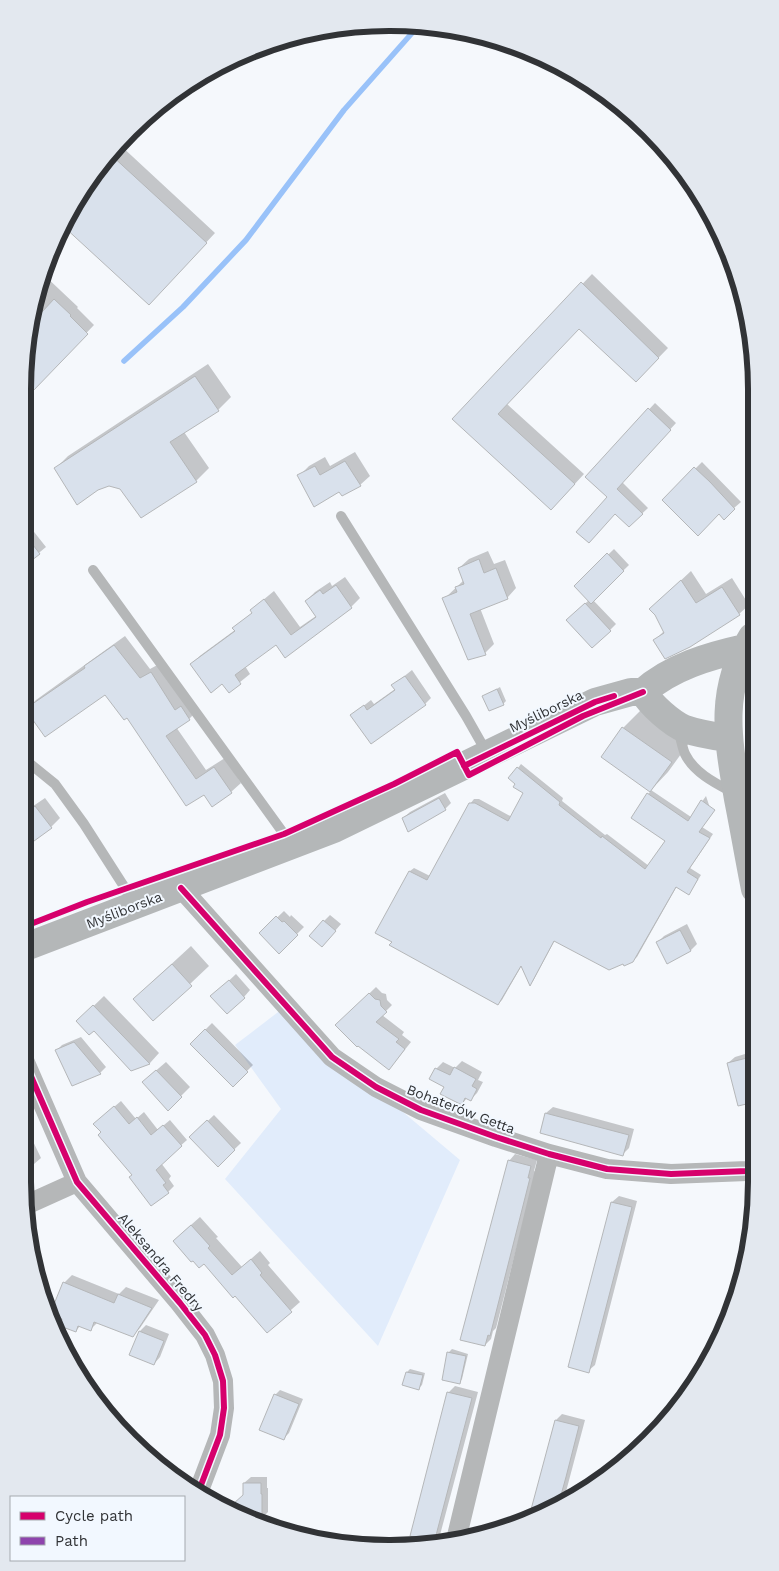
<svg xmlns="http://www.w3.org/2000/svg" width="779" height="1571" font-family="'Work Sans',sans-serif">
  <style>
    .green { fill: #e1ecfb }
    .shadow { fill: #0003 }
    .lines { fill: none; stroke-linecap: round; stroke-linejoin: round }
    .stream { stroke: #99c2f9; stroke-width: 5.5 }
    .building { fill: #d9e1ec; stroke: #b5b7b9 }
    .lane { stroke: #b5b7b8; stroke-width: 10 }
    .street { stroke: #b5b7b8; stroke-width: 20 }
    .secondary { stroke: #b4b7b8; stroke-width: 28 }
    .quiet { stroke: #8e44ad; stroke-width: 5; stroke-dasharray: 10 5; stroke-linecap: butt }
    .cycleway-casing { stroke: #f2f8ff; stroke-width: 9 }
    .cycleway { stroke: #d6006c; stroke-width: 6 }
    .labels { text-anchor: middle; stroke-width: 4; stroke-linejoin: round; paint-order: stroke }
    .street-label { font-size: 14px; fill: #313336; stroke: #f2f8ff }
    .rim { fill: none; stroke: #313336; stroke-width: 6 }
  </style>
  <rect width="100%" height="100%" fill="#f5f8fc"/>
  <!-- green -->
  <path class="green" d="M286,1006L315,1038L460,1160L378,1346L225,1179L281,1109L235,1045Z"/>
  <!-- shadow -->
  <path class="shadow" d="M119,144L215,233L149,304L63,224L98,166Z
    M43,274L78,307L77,308L94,325L32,390L23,366L35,295Z
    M592,274L668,348L636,381L579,327L507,404L584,474L561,499L453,419Z
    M208,364L231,397L218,410L184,432L209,468L196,481L121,488L55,469L68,456Z
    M655,403L676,423L622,482L648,508L629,526L615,513L608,497L586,477Z
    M355,452L370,476L360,485L340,491L299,476L309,466L325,457L330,466Z
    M702,462L741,502L734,508L719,513L664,500Z
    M23,518L46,547L23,566Z
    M614,549L629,565L593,600L616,624L610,630L574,614L589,600L576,586Z
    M488,551L494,564L505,560L516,588L507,598L480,608L494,644L485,653L444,599L464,580L459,568L469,559Z
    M691,571L706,594L732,578L749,605L739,614L655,640L665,630L661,599Z
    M345,577L360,598L351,607L276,643L245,666L250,674L229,691L223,683L191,664L201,655L235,630L234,628L253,612L251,610L274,591L300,627L316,616L306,601L315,592L330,582L332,586Z
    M125,636L150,669L161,663L199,709L189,719L176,727L206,770L225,758L241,783L231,792L204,793L106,693L27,709L36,700Z
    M412,670L431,698L425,704L352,715L371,700L374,704L395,689L392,686Z
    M754,684L755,760L747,726L749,702Z
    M500,687L506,701L503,704L484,696Z
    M642,709L689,743L668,772L651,790L691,817L706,796L712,814L702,827L713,834L690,868L701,875L692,889L689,893L677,886L637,957L632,961L555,940L533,981L530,984L522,965L502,1000L498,1004L377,933L410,871L414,868L430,876L470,804L474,799H479L512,817L525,793L516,784L518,768L521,764L563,798L562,801L605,835L607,834L649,866L666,840L648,794L651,791L603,756L623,728Z
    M445,793L451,803L445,809L403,818L410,812Z
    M45,798L60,818L51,827L30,842L32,844L23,853V813Z
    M284,911L290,917L291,915L304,927L279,952L261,933Z
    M330,915L341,924L322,946L324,921Z
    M687,924L697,944L691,950L668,962L658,942L664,936Z
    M191,946L209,966L153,1019V981Z
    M236,974L250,990L244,997L219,990Z
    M376,987L382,993L386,994L387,1000L392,1005L382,1015L404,1032L402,1035L411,1042L395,1062L337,1025Z
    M104,996L159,1053L150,1063L132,1070L94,1029L78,1021Z
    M212,1023L253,1065L233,1085L191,1044Z
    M81,1037L106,1067L100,1073L57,1050L62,1045Z
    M755,1051V1100L739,1105L728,1063L735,1057Z
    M462,1061L482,1072L478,1080L483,1082L477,1093L470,1100L467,1098L462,1104L445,1086L436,1069L443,1062L455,1068Z
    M166,1062L190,1087L168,1109L152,1074Z
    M121,1101L136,1119L144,1112L158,1130L170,1120L187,1140L161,1163L171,1176L169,1179L174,1186L168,1192L134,1174L102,1132L101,1118Z
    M553,1107L634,1129L629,1148L623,1154L546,1113Z
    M214,1115L241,1143L218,1165L191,1137Z
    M29,1133L41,1158L34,1164L23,1170V1136Z
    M515,1154L537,1160L534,1171L536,1172L496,1328L493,1331L491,1339L485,1345L509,1161Z
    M619,1196L637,1201L595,1365L588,1371L612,1202Z
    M200,1217L218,1237L216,1238L242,1267L260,1251L270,1263L268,1265L300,1302L267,1331L183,1232Z
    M72,1275L119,1294L126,1287L159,1300L140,1328L132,1336L98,1322L90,1330L80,1326L76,1331L64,1319V1283Z
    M146,1325L169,1334L160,1357L154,1364L140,1331Z
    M452,1349L468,1354L462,1379L460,1382L444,1379L449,1352Z
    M410,1369L425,1373L422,1385L419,1388L407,1372Z
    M455,1386L478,1392L440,1535L434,1541L448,1393Z
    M280,1390L303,1399L289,1433L284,1438L275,1395Z
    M562,1414L585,1420L563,1503L552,1511L531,1517L556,1420Z
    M251,1477H267V1488H268V1512L262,1518H245L234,1512V1505L244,1495V1483Z"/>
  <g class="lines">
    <!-- stream -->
    <path class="stream" d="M124,361L183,307L246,240L344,110L420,24"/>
  </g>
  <!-- building -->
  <path class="building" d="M110,154L207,243L149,305L62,225L98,166Z
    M581,282L659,358L636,382L579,329L498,414L575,484L551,510L452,419Z
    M54,299L71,315L70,316L88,334L32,392L23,383V366L30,325Z
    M195,376L219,411L170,442L197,482L141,518L120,489L109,486L98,490L77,505L54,468Z
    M648,408L671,430L617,489L643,514L629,527L615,514L589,543L576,532L607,497L585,477Z
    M345,461L361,486L342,496L339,492L314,507L297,475L315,466L320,475Z
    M694,467L710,482L735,509L724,520L719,514L698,536L662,500Z
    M23,532L40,554L23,567Z
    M607,553L624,571L591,604L574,586Z
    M479,559L484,573L496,568L508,599L470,614L486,655L468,660L442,598L457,592L455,587L464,584L458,568Z
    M681,580L696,603L722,587L740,615L690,647L665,659L653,640L664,633L655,615L649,609Z
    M336,585L352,608L285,658L276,645L235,675L241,684L229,693L222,684L211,693L190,664L235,631L232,628L252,613L250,610L264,599L291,635L316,617L305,601L320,590L323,594Z
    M585,603L611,631L592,648L566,620Z
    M114,645L140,678L151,672L175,710L181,706L190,720L166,736L196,779L214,767L232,793L212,807L204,795L186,806L127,718L124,720L105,695L45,737L25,709L85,668L84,666Z
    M405,676L426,705L371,744L350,715L364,705L367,710L395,690L391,685Z
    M497,689L504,705L489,711L482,696Z
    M622,727L672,762L650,792L601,757Z
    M517,767L560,802L559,805L601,838L602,836L645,869L665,841L631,818L647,793L688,821L701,800L715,810L699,832L710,838L687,872L698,879L689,895L676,887L633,962L624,966L623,964L609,970L554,941L530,986L521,966L498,1005L389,945L392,942L375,933L409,871L427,880L469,803H475L508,821L523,793L513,787L515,784L508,778Z
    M439,798L446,810L408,832L402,818Z
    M35,806L52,828L23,849V815Z
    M276,916L282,922L284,921L298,935L279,954L259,933Z
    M323,920L336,931L322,947L309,936Z
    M680,930L691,951L667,964L656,942Z
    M172,964L192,986L153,1021L133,999Z
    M229,980L245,998L227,1014L210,996Z
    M369,993L375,999L380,1000L381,1006L387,1012L376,1022L399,1039L396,1042L405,1049L389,1070L358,1046L357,1047L335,1025Z
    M93,1005L150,1064L131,1071L94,1031L89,1035L76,1021Z
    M205,1029L248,1072L233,1087L190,1044Z
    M74,1042L101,1074L72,1086L55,1050Z
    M751,1057L755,1073V1102L738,1106L727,1063Z
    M454,1067L476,1079L472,1086L477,1089L471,1101L465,1098L462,1105L440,1094L444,1087L429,1079L435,1068L450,1075Z
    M156,1070L182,1097L168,1111L142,1082Z
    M114,1106L129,1124L137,1117L151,1135L163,1125L182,1146L156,1170L166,1183L163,1185L169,1193L151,1206L129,1177L132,1175L98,1135L101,1132L93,1124Z
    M545,1113L629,1135L623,1156L540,1133Z
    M207,1120L235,1150L218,1167L189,1137Z
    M508,1160L531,1166L528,1178H530L490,1336L488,1335L485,1346L460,1340Z
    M611,1202L632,1207L589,1373L568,1367Z
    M191,1225L210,1246L208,1248L232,1275L251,1259L262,1273L260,1275L292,1312L267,1333L235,1296L233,1298L204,1264L199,1268L193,1261L191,1262L173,1241Z
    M63,1282L114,1303L118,1294L152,1308L133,1337L94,1322L91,1331L78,1326L76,1332L60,1326L62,1319L50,1314Z
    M139,1331L164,1341L154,1365L129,1355Z
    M447,1352L466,1356L460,1384L442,1380Z
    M406,1372L423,1375L419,1390L402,1385Z
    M447,1392L472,1398L434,1543L410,1536Z
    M274,1394L299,1404L284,1440L259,1430Z
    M555,1420L579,1426L566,1477L558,1506L552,1511L529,1517Z
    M243,1483H261V1494H262V1519H247L233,1512V1504L243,1495Z"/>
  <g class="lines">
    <!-- lane -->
    <path class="lane" d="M341,516L466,716L487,753
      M93,570L284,834L288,846
      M678,731C681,738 682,747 685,754C694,773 717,784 734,793
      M23,758L55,784L84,824L125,888L133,906"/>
    <!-- street -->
    <path class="street" d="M181,888L332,1057L376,1087L421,1110L496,1137L549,1154L607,1169L671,1174L747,1171L756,1169
      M23,1058L77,1182L180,1303L205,1335L215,1355L223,1381L224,1408L220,1435L198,1493
      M26,1205L77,1182
      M456,1540L549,1154"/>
    <!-- secondary -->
    <path class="secondary" d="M752,637C718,691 728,739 738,799C744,829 749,859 755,889
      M643,692C651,705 671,723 685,729C699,734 714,736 728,738
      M23,948L334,829L595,702L631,692H643C671,667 709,656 745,648"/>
    <!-- quiet -->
    <path class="quiet" d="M58,232L62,236"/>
    <!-- cycleway casing -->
    <g class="cycleway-casing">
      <path id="cycleway" d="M464,766L595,702L614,696
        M181,888L332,1057L376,1087L421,1110L496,1137L549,1154L607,1169L671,1174L747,1171L756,1169
        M23,927L87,902L284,834L394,784L457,752L469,775L583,716L643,692
        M23,1058L77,1182L180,1303L205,1335L215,1355L223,1381L224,1408L220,1435L198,1493"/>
    </g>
    <!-- cycleway -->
    <use href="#cycleway" class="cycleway"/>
  </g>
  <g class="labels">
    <!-- street labels -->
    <g class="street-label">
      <text transform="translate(546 711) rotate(-26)" y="5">Myśliborska</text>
      <text transform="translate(124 910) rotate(-21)" y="5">Myśliborska</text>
      <text transform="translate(461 1109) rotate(21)" y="5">Bohaterów Getta</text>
      <text transform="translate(161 1262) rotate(50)" y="5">Aleksandra Fredry</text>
    </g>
  </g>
  <!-- crop -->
  <path d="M0 0H779V1571H0ZM389 31H390A358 358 0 0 1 748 389V1182A358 358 0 0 1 390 1540H389A358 358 0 0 1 31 1182V389A358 358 0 0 1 389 31Z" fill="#e3e8ef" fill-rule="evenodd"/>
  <path class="rim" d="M389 31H390A358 358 0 0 1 748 389V1182A358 358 0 0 1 390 1540H389A358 358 0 0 1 31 1182V389A358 358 0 0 1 389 31Z"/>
  <!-- legend -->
  <rect x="10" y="1496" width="175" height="65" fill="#f2f8ff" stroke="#a5a9af"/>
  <rect x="20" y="1512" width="25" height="8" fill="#d6006c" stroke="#a5a9af"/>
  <text x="55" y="1521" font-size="15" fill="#313336">Cycle path</text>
  <rect x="20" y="1537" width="25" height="8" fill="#8e44ad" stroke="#a5a9af"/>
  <text x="55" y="1546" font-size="15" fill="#313336">Path</text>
</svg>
